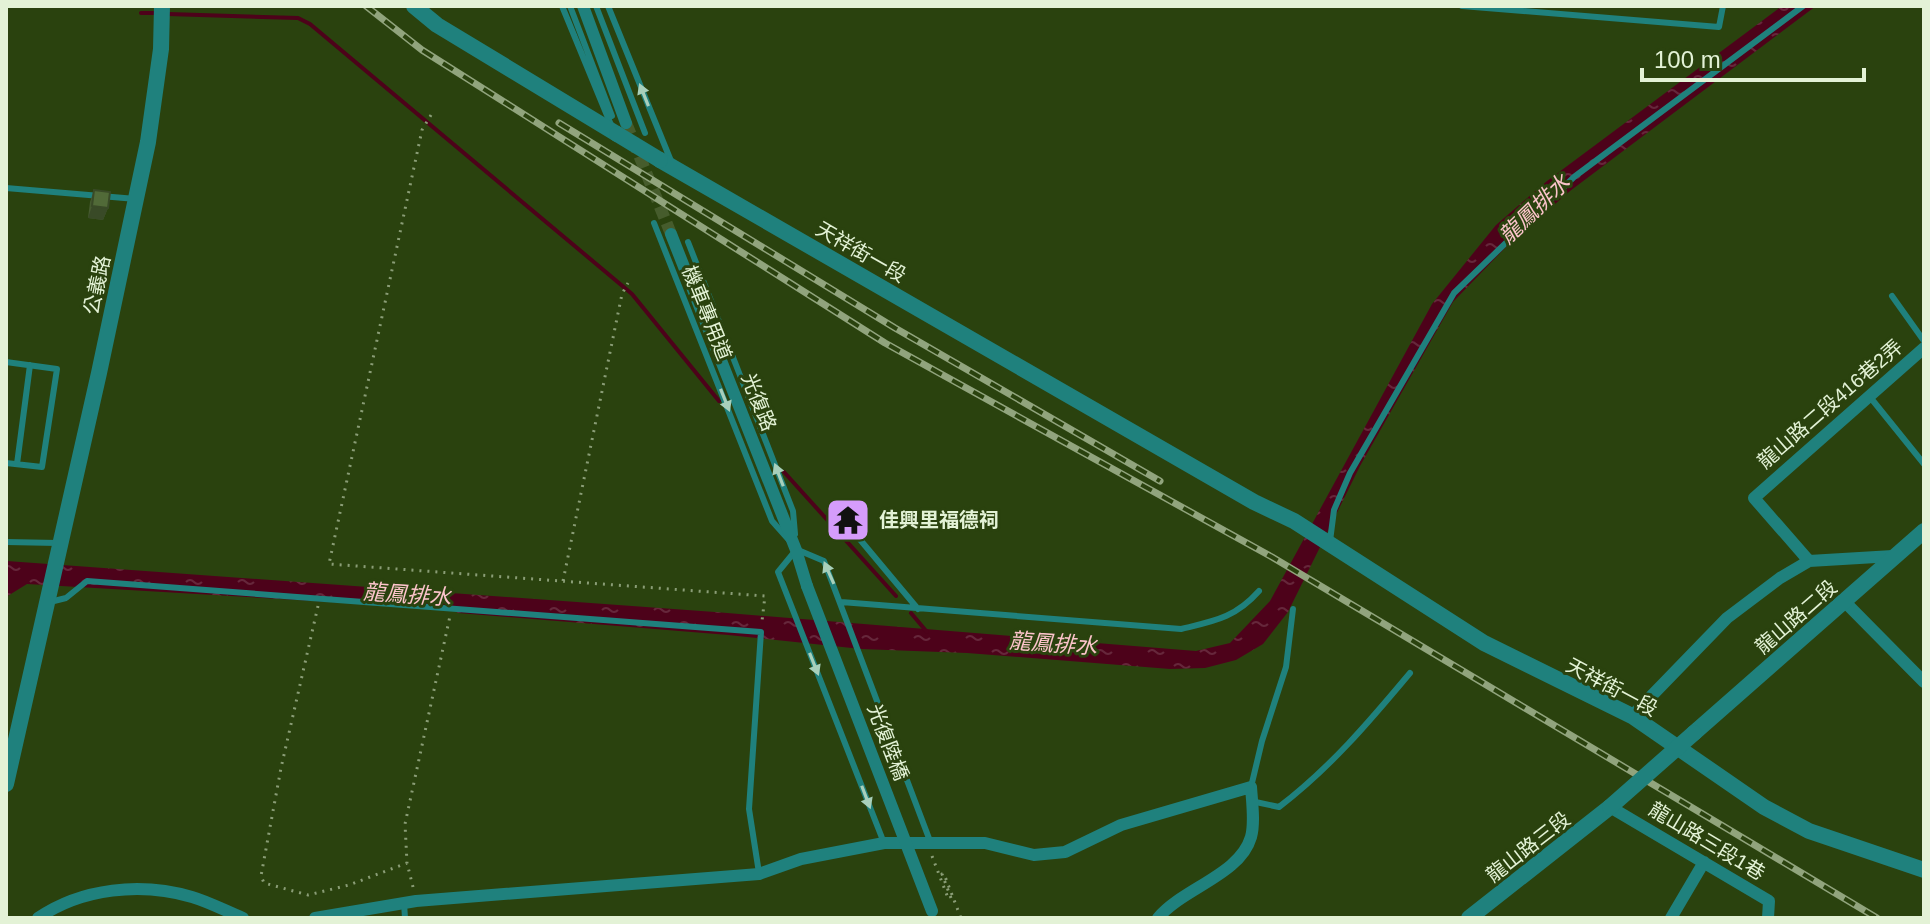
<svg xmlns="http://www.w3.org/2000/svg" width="1930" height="924" font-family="Arial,'Noto Sans TC',sans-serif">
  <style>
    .water { fill: url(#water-ripples) }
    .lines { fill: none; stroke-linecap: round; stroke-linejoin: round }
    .stream { stroke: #4d021a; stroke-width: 4 }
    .minor-tunnel { stroke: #465c2c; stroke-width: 12; stroke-dasharray: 12 6; stroke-linecap: butt }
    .path { stroke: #8a9d76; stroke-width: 3; stroke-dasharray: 2 6; stroke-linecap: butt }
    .service { stroke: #1f817d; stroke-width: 6 }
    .minor { stroke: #1f817d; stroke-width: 12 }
    .tertiary { stroke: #1f817d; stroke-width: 16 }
    .rail-casing { stroke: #91a47d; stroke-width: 7 }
    .rail { stroke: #2a420e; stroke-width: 4; stroke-dasharray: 12; stroke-linecap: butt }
    .minor-bridge { stroke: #1f817d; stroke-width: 12 }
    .tertiary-bridge { stroke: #1f817d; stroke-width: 16 }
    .wall { fill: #465b30 }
    .shaded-wall { fill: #394a27 }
    .building { fill: #516a38; stroke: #394a27; stroke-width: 2 }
    .oneway { fill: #a8d0bb }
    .labels { text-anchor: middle; stroke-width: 6; stroke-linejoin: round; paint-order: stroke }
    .street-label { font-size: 20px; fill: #e3f2d6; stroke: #2a420e }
    .poi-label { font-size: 20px; font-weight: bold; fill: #e3f2d6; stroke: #2a420e; text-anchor: start }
    .water-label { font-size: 22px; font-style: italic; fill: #fcc4cb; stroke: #2a420e }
  </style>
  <defs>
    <pattern id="water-ripples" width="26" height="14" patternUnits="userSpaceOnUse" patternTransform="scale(2)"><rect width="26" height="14" fill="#4d021a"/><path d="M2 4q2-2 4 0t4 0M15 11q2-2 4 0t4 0" fill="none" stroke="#66273b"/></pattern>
  </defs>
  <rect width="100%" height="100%" fill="#2a420e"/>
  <!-- water -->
  <path class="water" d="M1782,6H1816L1570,191L1506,247L1453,302L1360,466L1288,612L1263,644L1236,660L1205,668L1170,669L967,653L861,649L728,635L458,613L451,609L27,584L6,597L7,561L715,612L1196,651L1230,643L1270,601L1432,304L1496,225L1547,181Z"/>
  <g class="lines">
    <!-- stream -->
    <path class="stream" d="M141,13H159
      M168,14L298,18L310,24L632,294L719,401
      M784,472L896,596
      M911,613L927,632"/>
    <!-- minor-tunnel -->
    <path class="minor-tunnel" d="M626,123L671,234"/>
    <!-- path -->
    <path class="path" d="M431,115L422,130L329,564L765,596L762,621
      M563,581L622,294L628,283
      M318,606L281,768L261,876L264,883L308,895L349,885L407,863
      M932,856L948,898H951L942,874H944L961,918
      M413,887L407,863L405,824L450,616"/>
    <!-- service -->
    <path class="service" d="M562,6L611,125
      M570,6L612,116
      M596,6L645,133
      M608,6L671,161
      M1462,6L1719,27L1723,6
      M6,188L136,199
      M654,223L772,521L788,539
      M688,242L793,511L795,534
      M1892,296L1924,341
      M6,362L57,369L42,467L6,463
      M1870,397L1924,464
      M17,464L30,365
      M852,530L918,609
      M1330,541L1334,510L1350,473L1454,293L1574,177L1803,6
      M6,542L58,543
      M796,550L778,572L884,843
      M798,550L824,561L930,841
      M50,602L66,598L87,581L761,632L749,809L759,873
      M841,602L1181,629C1214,621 1235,618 1259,591
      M1251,787L1262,741L1286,667L1293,609
      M1251,801L1279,807C1330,768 1369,722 1410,673
      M404,903L405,918"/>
    <!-- minor -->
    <path class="minor" d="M583,6L626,123
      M671,234L796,550L807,586
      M1809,561L1754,498L1924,348
      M1844,601L1924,682
      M1632,716L1727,618L1780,578L1809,561L1893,556
      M1610,807L1769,901L1768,918
      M38,918C82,888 141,882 192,897C209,902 226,911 243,918
      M315,918L416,901L759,874L801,859L884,843H985L1034,855L1065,852L1121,825L1251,787C1252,802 1255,823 1251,837C1240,875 1183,888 1158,918
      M1671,918L1704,862"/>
    <!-- tertiary -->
    <path class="tertiary" d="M414,6L437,25L617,134
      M660,160L1254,502L1294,521L1484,643L1632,716L1764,807L1809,831L1924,870
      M1694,733L1924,531
      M6,784L99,373L148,142L161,49L162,6
      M1469,918L1610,807"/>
    <!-- rail casing -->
    <g class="rail-casing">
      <path id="rail" d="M366,6L422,50L885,343L1272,557L1877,918
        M559,123L895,328L1160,481"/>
    </g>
    <!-- rail -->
    <use href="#rail" class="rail"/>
    <!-- minor-bridge -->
    <path class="minor-bridge" d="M807,586L932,911"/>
    <!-- tertiary-bridge -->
    <path class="tertiary-bridge" d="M617,134L660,160
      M1610,807L1694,733"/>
  </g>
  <!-- wall -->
  <path class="wall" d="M94,190L108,208L103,220L88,218L90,202Z"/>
  <!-- shaded-wall -->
  <path class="shaded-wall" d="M92,206L108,208L103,220L88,218Z"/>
  <!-- building -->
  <path class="building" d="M94,190L110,192L108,208L92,206Z"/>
  <!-- one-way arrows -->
  <defs><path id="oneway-solid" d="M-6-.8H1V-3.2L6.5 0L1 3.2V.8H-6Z" transform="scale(2)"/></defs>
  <g class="oneway">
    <use href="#oneway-solid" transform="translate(644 95) rotate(-112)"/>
    <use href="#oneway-solid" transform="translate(725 400) rotate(68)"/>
    <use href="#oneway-solid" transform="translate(779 475) rotate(-111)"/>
    <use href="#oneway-solid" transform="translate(829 573) rotate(-114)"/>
    <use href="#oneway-solid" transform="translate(814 664) rotate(68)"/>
    <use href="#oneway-solid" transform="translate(866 797) rotate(69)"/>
  </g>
  <!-- icons -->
  <defs>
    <g id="temple-square" transform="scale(2.3)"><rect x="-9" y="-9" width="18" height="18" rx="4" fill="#d59cfb" stroke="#2a420e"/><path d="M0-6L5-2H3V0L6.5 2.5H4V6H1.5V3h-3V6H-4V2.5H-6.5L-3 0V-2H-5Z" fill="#111"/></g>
  </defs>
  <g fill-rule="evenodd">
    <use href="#temple-square" x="848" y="520"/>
  </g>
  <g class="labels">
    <!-- street labels -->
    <g class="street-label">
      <text transform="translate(861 252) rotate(30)" y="7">天祥街一段</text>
      <text transform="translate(97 285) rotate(-78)" y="7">公義路</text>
      <text transform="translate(707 313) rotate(68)" y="7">機車專用道</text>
      <text transform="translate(759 402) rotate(68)" y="7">光復路</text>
      <text transform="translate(1830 404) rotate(-41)" y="7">龍山路二段416巷2弄</text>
      <text transform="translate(1796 617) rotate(-41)" y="7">龍山路二段</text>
      <text transform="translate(1612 687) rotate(28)" y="7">天祥街一段</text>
      <text transform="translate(888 742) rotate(69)" y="7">光復陸橋</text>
      <text transform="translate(1707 841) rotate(31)" y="7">龍山路三段1巷</text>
      <text transform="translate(1528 847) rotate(-38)" y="7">龍山路三段</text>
    </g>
    <!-- poi labels -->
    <g class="poi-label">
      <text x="879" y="527">佳興里福德祠</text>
    </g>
    <!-- water labels -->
    <g class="water-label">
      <text transform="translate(1534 209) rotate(-44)" y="8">龍鳳排水</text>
      <text transform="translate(407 594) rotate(4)" y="8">龍鳳排水</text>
      <text transform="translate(1053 643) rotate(4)" y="8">龍鳳排水</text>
    </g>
  </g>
  <!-- border -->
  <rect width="1930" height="924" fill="none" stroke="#e3f2d6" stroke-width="16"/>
  <!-- scale -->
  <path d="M1642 68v12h222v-12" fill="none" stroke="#e3f2d6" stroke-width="4"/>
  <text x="1654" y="68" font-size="24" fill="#e3f2d6" stroke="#2a420e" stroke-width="6" paint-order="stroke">100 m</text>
</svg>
